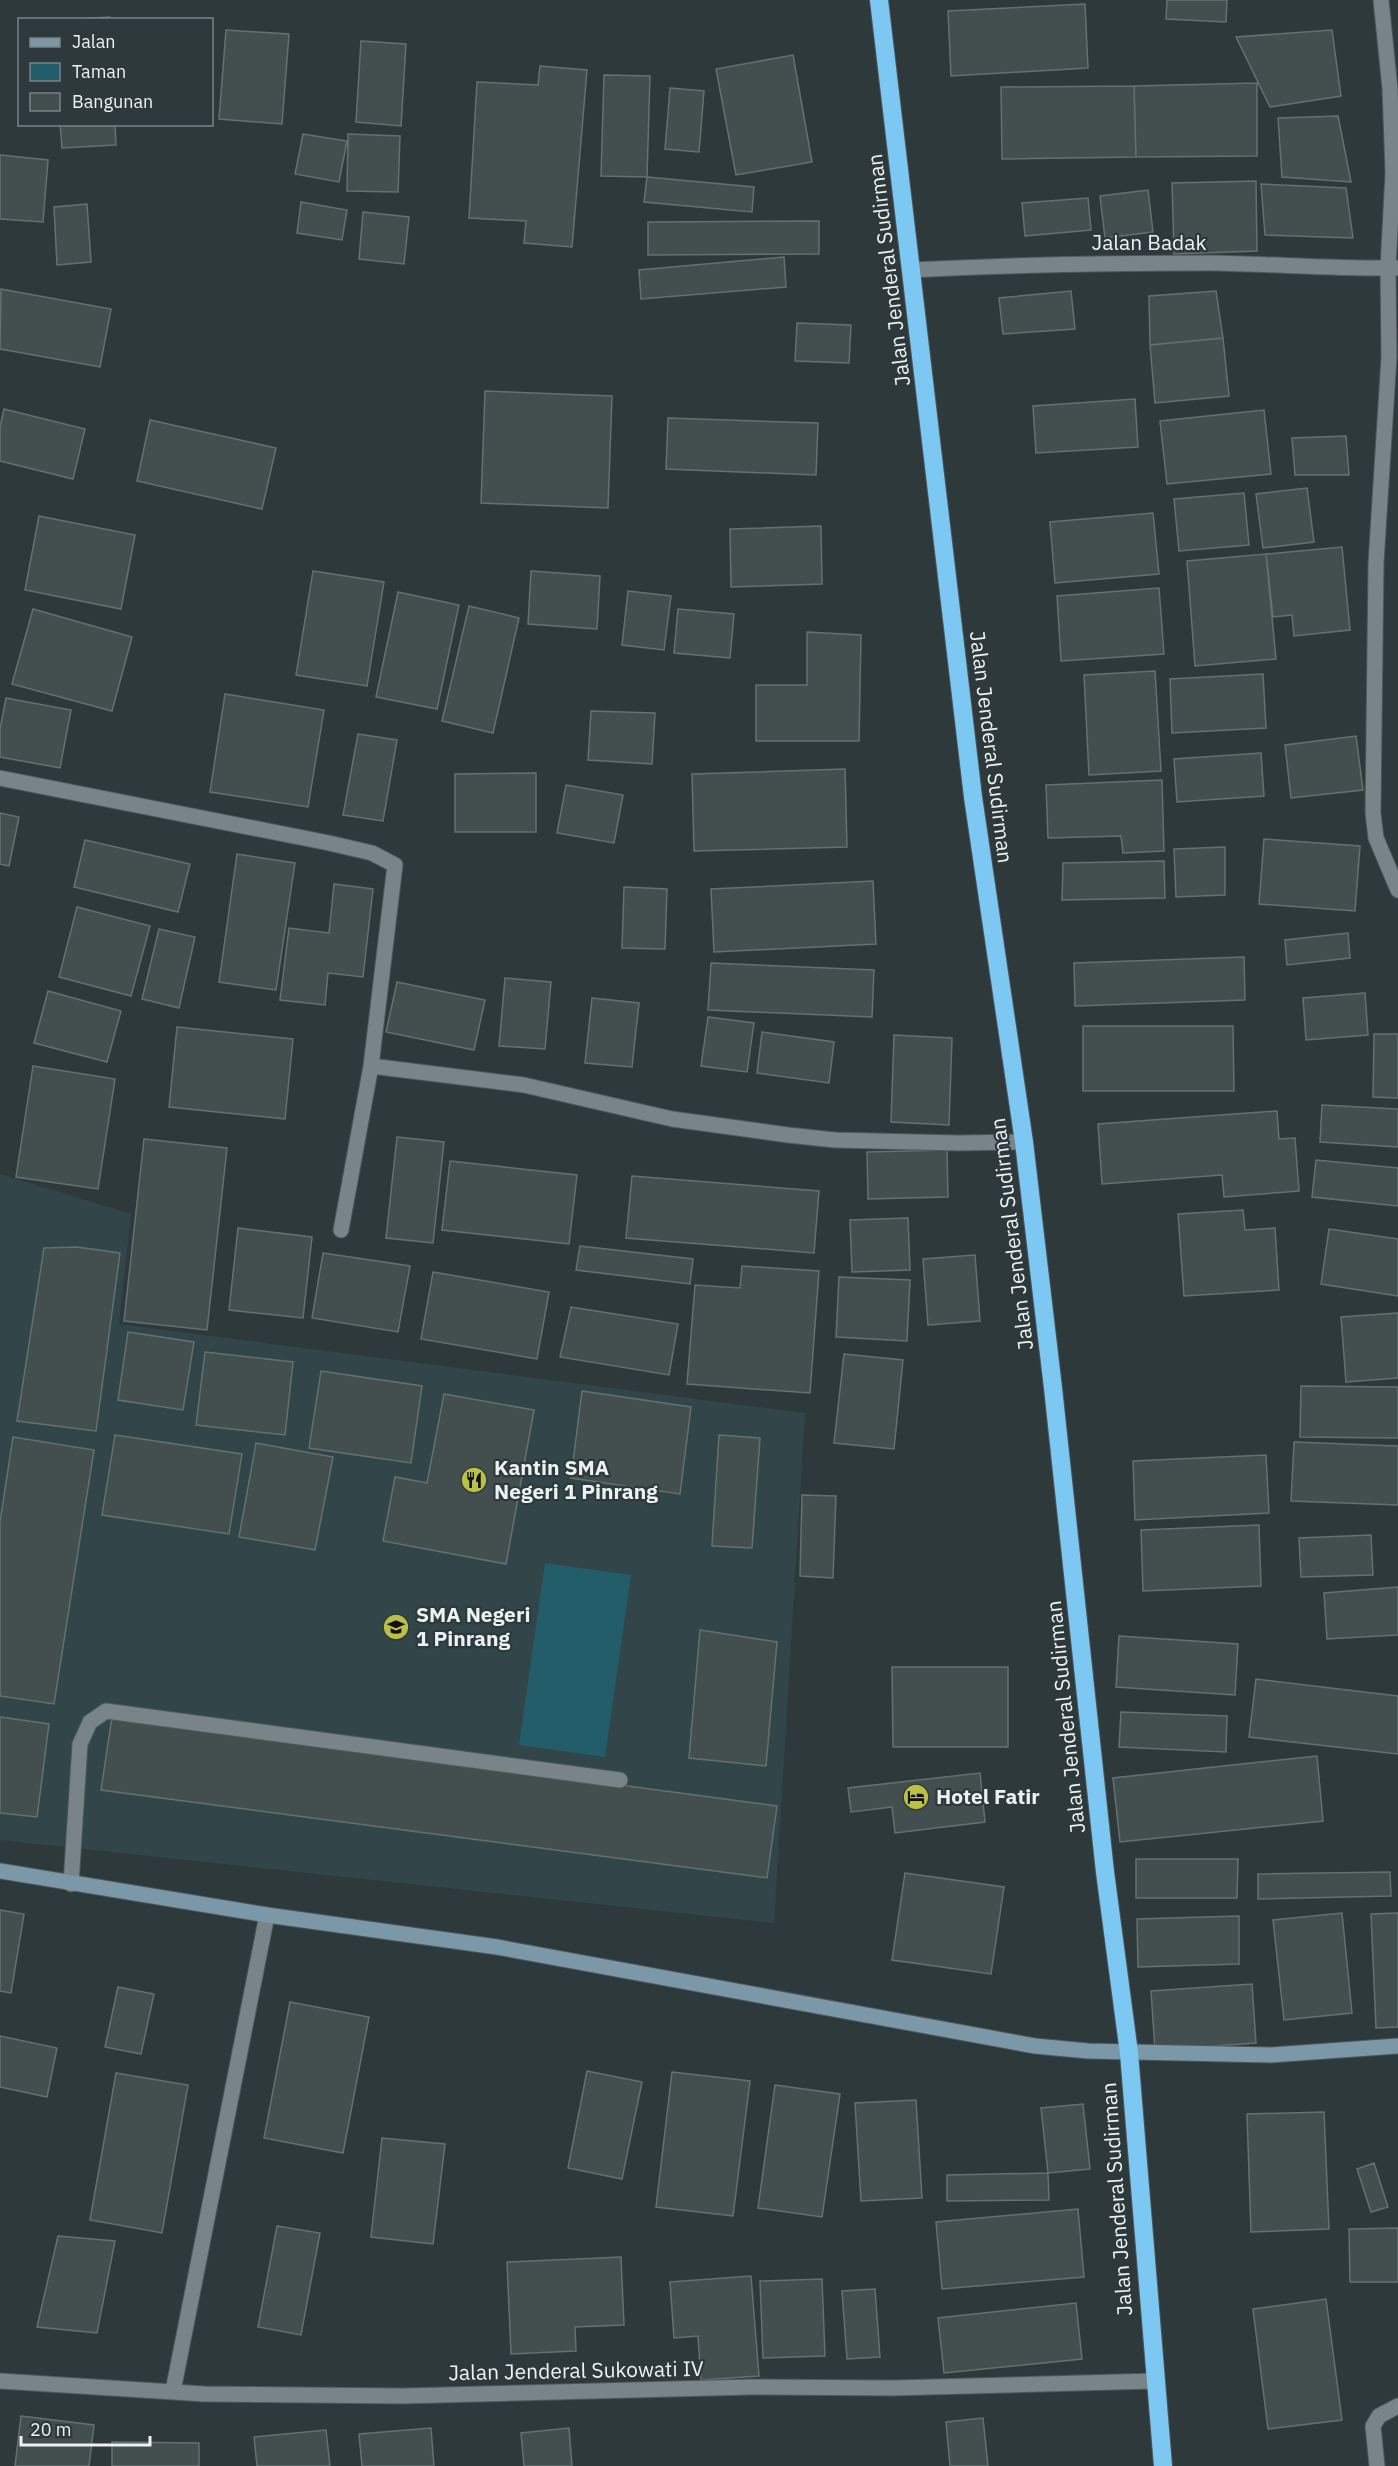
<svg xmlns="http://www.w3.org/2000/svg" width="1398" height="2466" font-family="'IBM Plex Sans',sans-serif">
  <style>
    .built { fill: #324549 }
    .green { fill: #235d6a }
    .building { fill: #434f4f; stroke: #647171; stroke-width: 1.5 }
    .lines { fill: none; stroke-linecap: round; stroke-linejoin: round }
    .lane-casing { stroke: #4d5759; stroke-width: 17 }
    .street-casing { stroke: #4d5759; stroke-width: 17 }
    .secondary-casing { stroke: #4d5759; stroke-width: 17 }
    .highway-casing { stroke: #4d5759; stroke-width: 20 }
    .lane { stroke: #788487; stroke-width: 15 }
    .street { stroke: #788487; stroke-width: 15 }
    .secondary { stroke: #7a98a7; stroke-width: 15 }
    .highway { stroke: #7dc7f3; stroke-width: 18 }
    .labels { text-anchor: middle; stroke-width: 4.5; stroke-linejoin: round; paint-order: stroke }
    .street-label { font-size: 21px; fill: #ebf2f4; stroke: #2e393c }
    .poi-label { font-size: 21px; font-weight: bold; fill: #ebf2f4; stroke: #2e393c; text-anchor: start }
  </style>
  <rect width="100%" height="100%" fill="#2e393c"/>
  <!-- built -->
  <path class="built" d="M0,1174L131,1214L119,1324L805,1413L774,1923L0,1840Z"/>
  <!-- green -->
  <path class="green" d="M545,1563L631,1575L605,1757L519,1745Z"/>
  <!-- building -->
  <path class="building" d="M1167,0H1227L1226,22L1166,19Z
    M1085,4L1088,68L951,76L948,11Z
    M110,17V20H58Z
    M226,30L289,34L282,124L219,119Z
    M1332,30L1341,96L1270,107L1236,37Z
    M361,41L406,44L401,126L356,122Z
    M793,55L812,162L736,175L716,69Z
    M540,66L587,70L572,247L524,243L526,221L469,218L477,82L538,85Z
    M604,75L650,76L647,177L601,176Z
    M1257,83V156L1136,157L1134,86Z
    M1134,86L1136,157L1002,159L1001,87Z
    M670,88L704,91L699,152L665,149Z
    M1338,116L1351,182L1282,177L1278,118Z
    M60,124H115L116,145L62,148Z
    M303,134L347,141L339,182L295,174Z
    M348,134L400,136L398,192L347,191Z
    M0,155L48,160L43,222L0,219Z
    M647,177L754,187L752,212L644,202Z
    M1256,181L1257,251L1174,254L1172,183Z
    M1261,184L1346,188L1353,238L1265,235Z
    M1148,190L1153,232L1105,238L1100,196Z
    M1088,198L1091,230L1025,236L1022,203Z
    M301,202L347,210L342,240L297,233Z
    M87,204L91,262L57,265L54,207Z
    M363,212L409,217L404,264L359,259Z
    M819,221V254L648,255V222Z
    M784,257L786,287L641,299L639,270Z
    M1,289L111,309L100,367L0,349Z
    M1071,291L1075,329L1003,334L999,298Z
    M1216,291L1223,338L1150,345L1149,296Z
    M797,323L851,325L849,363L795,361Z
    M1223,338L1229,396L1155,403L1150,345Z
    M485,391L612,396L608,508L481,503Z
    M1135,399L1138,447L1036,453L1033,406Z
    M4,409L85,429L73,479L0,461V427Z
    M1264,410L1271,474L1167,484L1160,421Z
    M668,418L818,423L816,475L666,469Z
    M150,420L276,448L262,509L137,481Z
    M1346,436L1349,475H1295L1292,438Z
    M1307,488L1314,542L1263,548L1256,494Z
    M1244,493L1249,545L1179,551L1174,499Z
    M1153,513L1159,574L1055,583L1050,522Z
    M39,516L135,535L121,609L25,590Z
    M821,526L822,584L731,587L730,529Z
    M1342,547L1350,630L1294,636L1292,615L1273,617L1266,554Z
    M1266,554L1276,659L1195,666L1187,561Z
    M313,571L384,582L367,686L296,675Z
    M531,571L600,576L597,629L528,624Z
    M1159,588L1164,654L1061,661L1057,596Z
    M628,591L671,596L664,650L622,645Z
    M398,592L459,605L437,709L376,697Z
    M469,606L519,618L493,733L442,721Z
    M33,609L132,637L112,711L12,684Z
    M678,609L734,614L730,658L674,653Z
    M807,632L861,635L859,741H756V685H807Z
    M1155,671L1161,771L1089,775L1084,675Z
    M1263,674L1266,728L1172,733L1170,679Z
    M225,694L324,710L308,807L210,792Z
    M6,698L71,710L60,768L0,757V729Z
    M591,711L655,713L652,764L588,760Z
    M358,734L397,740L383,821L343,815Z
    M1356,736L1363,790L1291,798L1285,745Z
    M1261,753L1264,796L1177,802L1174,759Z
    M845,769L847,847L694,851L692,774Z
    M536,773V832H455V774Z
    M1162,780L1164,851L1123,853L1121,836L1048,838L1046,785Z
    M566,785L623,795L614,843L557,833Z
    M0,813L19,817L9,866L0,864Z
    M1264,839L1360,846L1355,911L1259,904Z
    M85,840L190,864L178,912L74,887Z
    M1225,847V895L1176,897L1174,849Z
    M237,854L295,863L276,990L219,982Z
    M1164,861L1165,898L1062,900L1063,863Z
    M873,881L876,944L714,952L711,889Z
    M334,884L373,889L363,977L328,973L325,1005L280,1000L289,928L329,933Z
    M624,887L667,889L665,949L622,948Z
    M77,907L150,926L131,996L59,977Z
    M159,929L195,937L179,1008L142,999Z
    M1348,933L1350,958L1287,965L1285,940Z
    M1244,957L1245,1000L1075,1006L1074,963Z
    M711,963L874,970L872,1017L708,1010Z
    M505,978L551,982L545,1049L499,1046Z
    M397,982L485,1000L474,1050L386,1032Z
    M48,991L121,1011L107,1062L34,1043Z
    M1365,993L1368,1035L1306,1040L1303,998Z
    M592,998L639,1003L632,1067L585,1063Z
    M708,1017L754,1023L747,1072L701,1066Z
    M1083,1026H1233L1234,1091H1083Z
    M177,1027L293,1039L285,1119L169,1107Z
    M762,1032L834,1042L829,1083L757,1073Z
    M1374,1034H1398V1098L1373,1097Z
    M894,1035L952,1038L949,1125L891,1122Z
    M33,1066L115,1079L98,1189L16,1177Z
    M1322,1105L1398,1109V1147L1320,1142Z
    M1277,1111L1279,1139L1295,1138L1299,1191L1224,1197L1222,1175L1102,1184L1098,1124Z
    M397,1137L444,1142L433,1243L386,1238Z
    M144,1139L227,1148L207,1330L124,1321Z
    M947,1150L948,1197L868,1199L867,1152Z
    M1316,1160L1398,1168V1206L1312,1197Z
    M450,1161L577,1175L569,1244L442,1230Z
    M632,1176L819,1191L814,1253L626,1238Z
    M1243,1210L1245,1230L1275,1228L1279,1290L1184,1296L1178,1214Z
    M908,1218L910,1270L852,1272L850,1220Z
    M238,1228L312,1237L303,1318L229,1310Z
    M1329,1229L1398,1239V1296L1321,1284Z
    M580,1246L693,1259L690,1284L576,1270Z
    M77,1247L120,1253L96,1431L17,1421L44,1248Z
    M323,1253L410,1266L398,1332L312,1318Z
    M975,1255L980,1321L928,1325L923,1259Z
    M742,1266L819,1271L810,1393L687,1384L695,1285L740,1288Z
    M433,1272L549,1292L537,1359L421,1339Z
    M839,1277L910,1280L907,1341L836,1337Z
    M571,1307L678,1324L669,1375L560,1357Z
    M1398,1313V1378L1346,1382L1341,1317Z
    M128,1332L194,1342L183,1410L118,1400Z
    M205,1352L293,1362L285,1435L196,1425Z
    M844,1354L903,1360L894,1449L834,1443Z
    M321,1371L422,1386L411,1463L309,1448Z
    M1301,1386L1398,1387V1438L1300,1437Z
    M582,1391L691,1407L680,1494L571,1478Z
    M444,1394L534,1410L506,1564L383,1541L395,1477L427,1483Z
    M115,1435L242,1454L229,1534L102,1515Z
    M719,1435L760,1438L752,1548L712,1546Z
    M13,1437L94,1450L54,1704L0,1696V1522Z
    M1294,1442L1398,1446V1505L1291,1501Z
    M256,1443L333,1457L315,1550L239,1537Z
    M1266,1455L1269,1513L1135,1520L1133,1461Z
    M802,1495L836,1496L833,1578L800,1576Z
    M1259,1525L1261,1586L1143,1591L1141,1530Z
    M1371,1535L1373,1575L1301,1577L1299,1538Z
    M1398,1587V1635L1327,1639L1324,1593Z
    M700,1630L777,1642L766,1766L689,1758Z
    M1119,1636L1238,1644L1235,1695L1116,1687Z
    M892,1667H1008V1747H893Z
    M1256,1679L1398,1696V1754L1249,1737Z
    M1121,1712L1227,1716L1226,1752L1119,1747Z
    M0,1717L49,1724L37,1817L0,1813Z
    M112,1717L777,1806L767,1878L101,1790Z
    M1317,1756L1323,1821L1120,1842L1113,1778Z
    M980,1773L985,1822L895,1833L892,1807L851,1812L848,1788Z
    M1136,1859H1238L1237,1898H1136Z
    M1390,1872L1391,1896L1258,1899V1874Z
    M905,1873L1004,1887L991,1974L892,1960Z
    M0,1910L24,1914L11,1993L0,1991Z
    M1342,1913L1352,2013L1284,2020L1273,1920Z
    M1398,1913V2027L1376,2028L1371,1914Z
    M1239,1916V1964L1138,1967L1137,1919Z
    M1252,1984L1256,2043L1155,2050L1151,1991Z
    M118,1987L154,1994L141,2054L105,2047Z
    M290,2002L369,2017L343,2153L264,2138Z
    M0,2036L57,2048L47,2097L0,2087Z
    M587,2071L642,2082L622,2179L568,2168Z
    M672,2072L750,2081L733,2216L656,2207Z
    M116,2073L188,2085L162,2233L90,2220Z
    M775,2085L840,2094L822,2217L758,2208Z
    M916,2100L922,2198L861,2201L855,2103Z
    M1083,2104L1090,2169L1048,2173L1041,2108Z
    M1324,2112L1329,2229L1251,2232L1247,2114Z
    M382,2138L445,2144L433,2244L371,2237Z
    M1374,2163L1388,2207L1371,2212L1357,2169Z
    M1048,2173L1049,2200L947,2201V2175Z
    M1078,2209L1084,2277L942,2289L936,2222Z
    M277,2226L320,2233L301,2335L258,2327Z
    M1398,2228V2282H1350L1349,2229Z
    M58,2236L115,2241L97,2333L37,2327Z
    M621,2257L624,2325L575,2327L576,2351L511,2354L507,2262Z
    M751,2276L759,2376L701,2380L698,2336L674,2338L670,2282Z
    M822,2279L825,2356L763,2358L760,2281Z
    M875,2289L880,2357L847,2359L842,2291Z
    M1326,2299L1342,2420L1268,2429L1253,2309Z
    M1076,2303L1082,2359L944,2373L938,2318Z
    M21,2416L94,2425L89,2466H15Z
    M983,2418L988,2466H950L946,2422Z
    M431,2428L434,2466H362L359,2434Z
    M569,2428L572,2466H524L521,2433Z
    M326,2430L330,2466H257L254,2437Z
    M112,2442L199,2443V2466H112Z"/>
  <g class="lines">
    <!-- lane casing -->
    <g class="lane-casing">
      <path id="lane" d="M71,1884L80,1744L90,1722L106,1711L620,1780
        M173,2391L267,1915
        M1377,2466L1373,2426L1379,2416L1398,2406"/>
    </g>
    <!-- street casing -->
    <g class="street-casing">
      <path id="street" d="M1381,0L1390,89L1393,173L1388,268L1389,357L1376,563L1373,813L1376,838L1398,890
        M911,270C1011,265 1111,263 1211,263C1274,264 1336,269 1398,268
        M0,778L329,843L372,853L395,865L371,1066L341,1230
        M371,1066L524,1085L672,1119L788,1135L835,1140L958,1143L1024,1142
        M0,2381L205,2394L403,2396L751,2387L892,2388L1154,2381"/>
    </g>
    <!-- secondary casing -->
    <g class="secondary-casing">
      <path id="secondary" d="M0,1871L267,1915L497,1947L1035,2046L1088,2051L1271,2055L1398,2046"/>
    </g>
    <!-- highway casing -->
    <g class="highway-casing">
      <path id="highway" d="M879,0L973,797L1024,1142L1053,1388L1105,1872L1129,2053L1163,2466"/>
    </g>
    <!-- lane -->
    <use href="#lane" class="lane"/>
    <!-- street -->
    <use href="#street" class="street"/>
    <!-- secondary -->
    <use href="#secondary" class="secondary"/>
    <!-- highway -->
    <use href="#highway" class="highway"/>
  </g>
  <!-- icons -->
  <defs>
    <g id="restaurant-disc" transform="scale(1.35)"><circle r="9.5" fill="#bac045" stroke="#2e393c"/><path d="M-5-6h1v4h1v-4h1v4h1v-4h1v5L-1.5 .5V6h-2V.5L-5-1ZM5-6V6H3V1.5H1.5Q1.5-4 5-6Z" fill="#111"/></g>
    <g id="school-disc" transform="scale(1.35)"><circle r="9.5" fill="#bac045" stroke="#2e393c"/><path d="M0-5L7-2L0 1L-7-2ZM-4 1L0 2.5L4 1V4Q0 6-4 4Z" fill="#111"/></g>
    <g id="hotel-disc" transform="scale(1.35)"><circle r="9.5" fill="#bac045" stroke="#2e393c"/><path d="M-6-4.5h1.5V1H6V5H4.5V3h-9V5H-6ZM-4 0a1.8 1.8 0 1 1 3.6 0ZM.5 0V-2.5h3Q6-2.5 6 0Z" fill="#111"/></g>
  </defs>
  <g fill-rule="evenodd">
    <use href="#restaurant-disc" x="474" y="1480"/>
    <use href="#school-disc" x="396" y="1627"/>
    <use href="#hotel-disc" x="916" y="1797"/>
  </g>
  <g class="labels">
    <!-- street labels -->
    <g class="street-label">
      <text x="1149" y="250">Jalan Badak</text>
      <text transform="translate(889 270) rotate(-97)" y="7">Jalan Jenderal Sudirman</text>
      <text transform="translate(991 747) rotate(83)" y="7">Jalan Jenderal Sudirman</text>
      <text transform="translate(1012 1234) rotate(-97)" y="7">Jalan Jenderal Sudirman</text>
      <text transform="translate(1066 1717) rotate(-96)" y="7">Jalan Jenderal Sudirman</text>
      <text transform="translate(1117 2199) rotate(-94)" y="7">Jalan Jenderal Sudirman</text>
      <text transform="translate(576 2371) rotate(-1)" y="7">Jalan Jenderal Sukowati IV</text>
    </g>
    <!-- poi labels -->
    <g class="poi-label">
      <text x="494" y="1475">Kantin SMA<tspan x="494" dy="24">Negeri 1 Pinrang</tspan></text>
      <text x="416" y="1622">SMA Negeri<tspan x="416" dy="24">1 Pinrang</tspan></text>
      <text x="936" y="1804">Hotel Fatir</text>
    </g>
  </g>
  <!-- legend -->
  <rect x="18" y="18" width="195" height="108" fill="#2e393c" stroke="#7a8386" stroke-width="1.5"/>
  <rect x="30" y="38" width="30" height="9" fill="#7a98a7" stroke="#7a8386" stroke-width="1.5"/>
  <text x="72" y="48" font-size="18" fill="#ebf2f4">Jalan</text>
  <rect x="30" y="63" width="30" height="18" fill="#235d6a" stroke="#7a8386" stroke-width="1.5"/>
  <text x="72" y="78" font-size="18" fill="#ebf2f4">Taman</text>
  <rect x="30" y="93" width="30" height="18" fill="#434f4f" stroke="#7a8386" stroke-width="1.5"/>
  <text x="72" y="108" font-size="18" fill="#ebf2f4">Bangunan</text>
  <!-- scale -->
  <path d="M21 2436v9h129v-9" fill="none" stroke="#ebf2f4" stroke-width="3"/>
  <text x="30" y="2436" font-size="18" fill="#ebf2f4" stroke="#2e393c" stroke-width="4.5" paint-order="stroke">20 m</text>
</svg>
